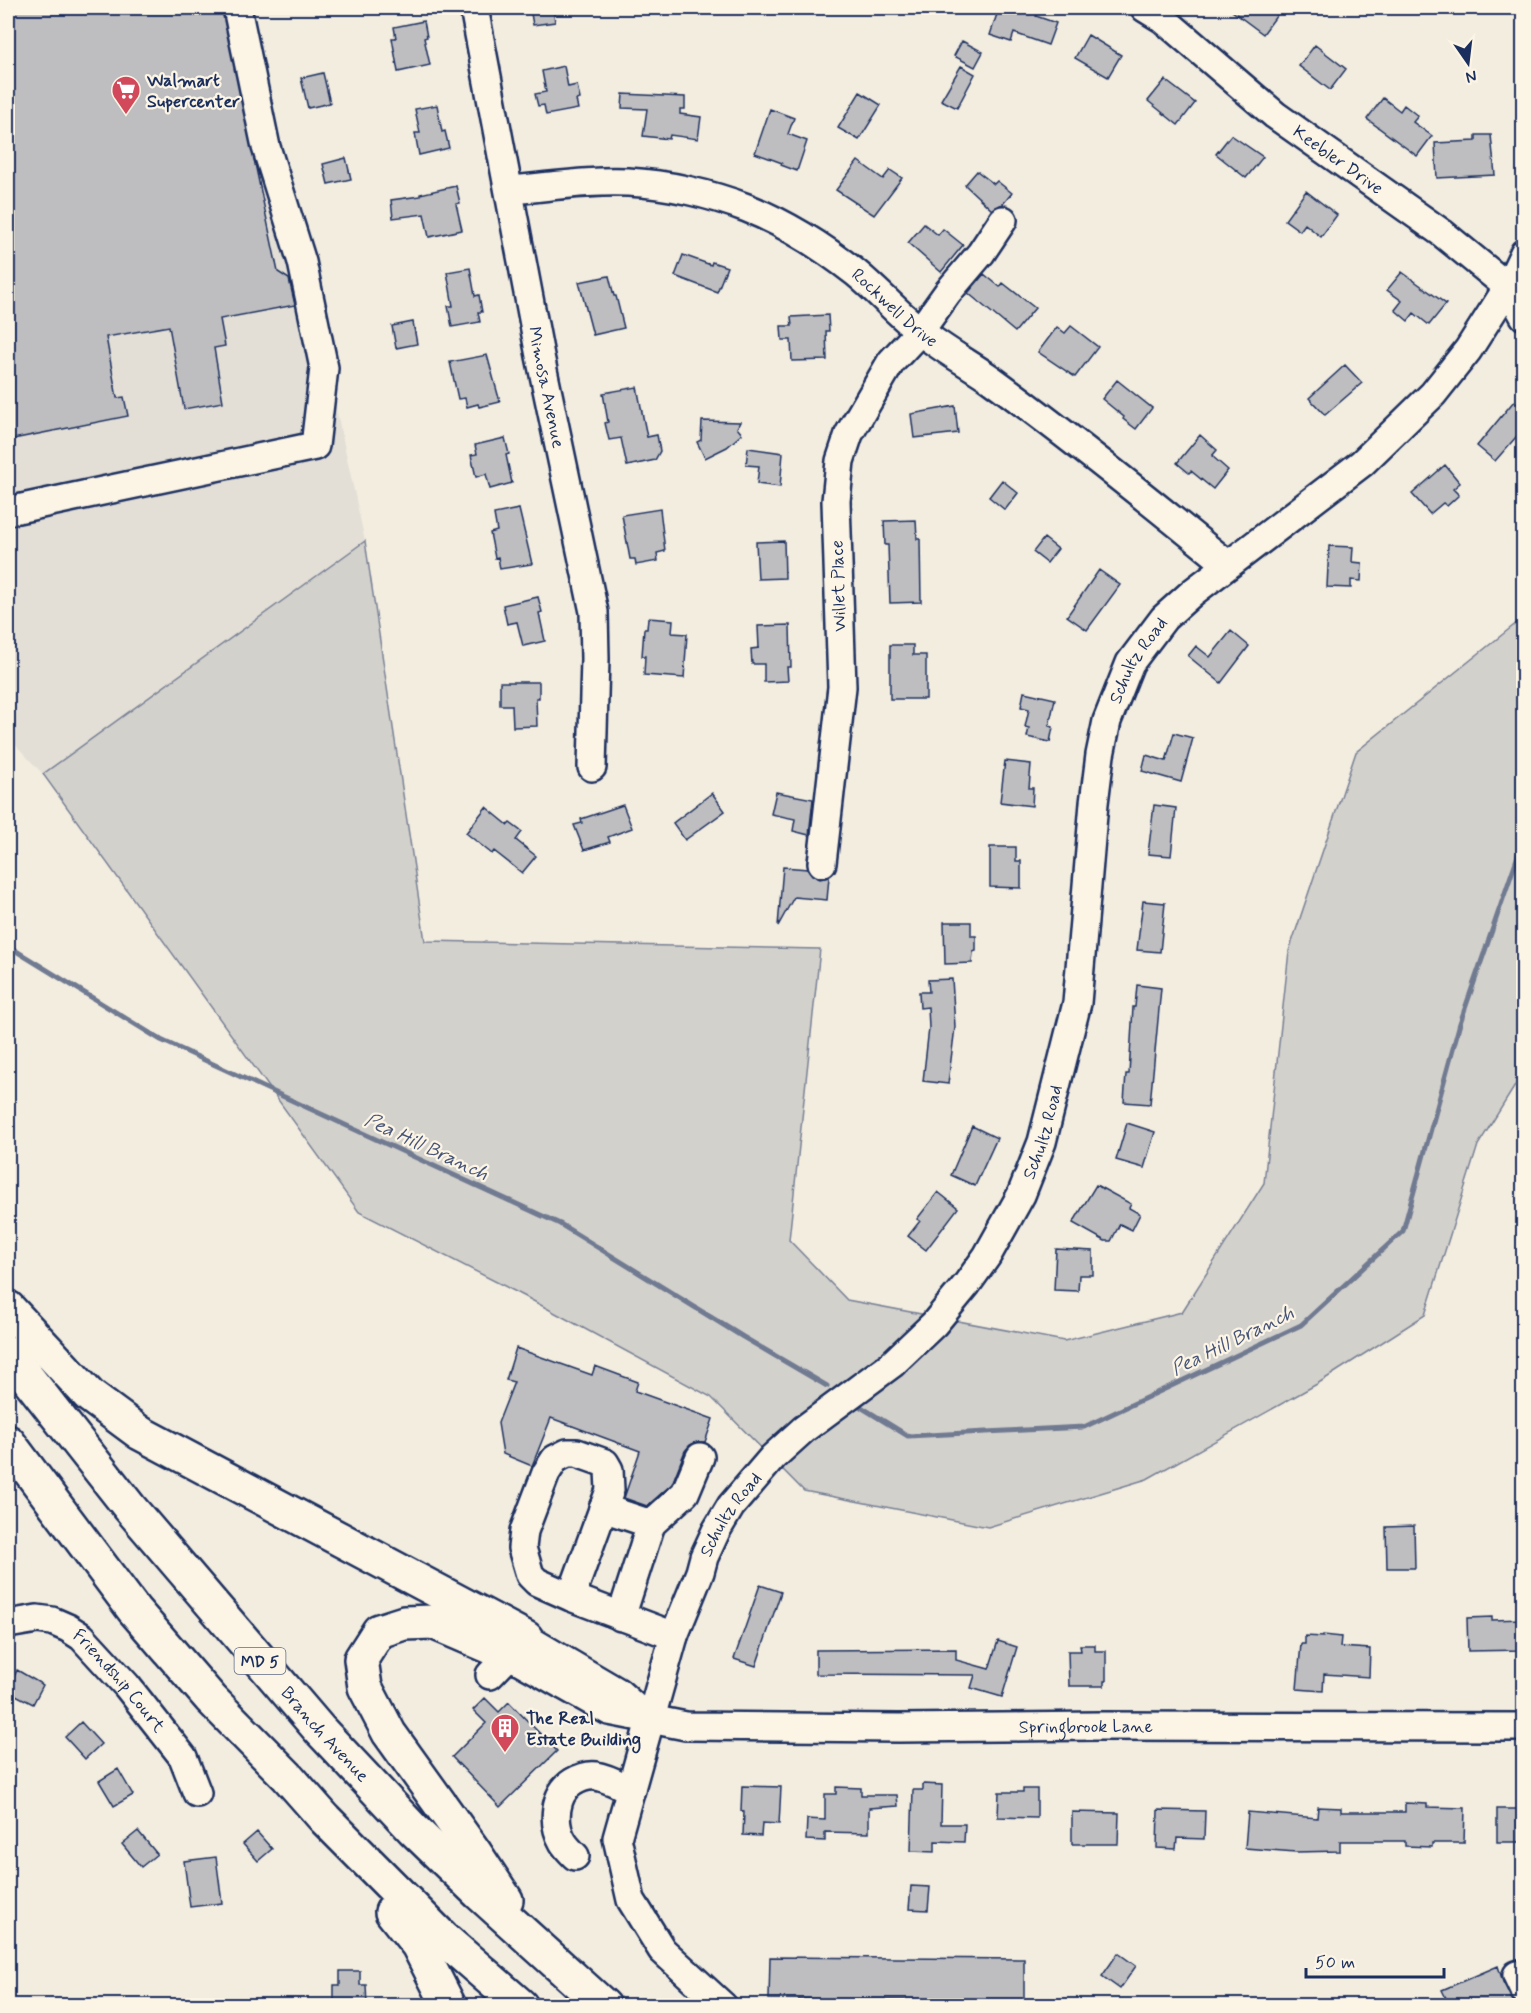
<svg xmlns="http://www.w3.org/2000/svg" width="1531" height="2013" font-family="Mynerve,sans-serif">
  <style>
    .built { fill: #e3dfd6 }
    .green { fill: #d3d1cc; stroke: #778095; stroke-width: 1.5 }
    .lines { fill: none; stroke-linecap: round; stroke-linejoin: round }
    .stream { stroke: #707a91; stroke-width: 5 }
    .building { fill: #bebec0; stroke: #1b2f5e; stroke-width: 1.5 }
    .minor-casing { stroke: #1b2f5e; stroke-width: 32 }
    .highway-casing { stroke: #1b2f5e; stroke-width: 38 }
    .minor { stroke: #fcf5e5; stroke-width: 27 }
    .highway { stroke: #fcf5e5; stroke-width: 33 }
    .labels { text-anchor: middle; stroke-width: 4.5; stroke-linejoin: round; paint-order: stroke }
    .shield { fill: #fcf5e5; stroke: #5e6a86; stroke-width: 1.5 }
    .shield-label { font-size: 16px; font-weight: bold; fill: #1b2f5e }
    .poi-label { font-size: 18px; font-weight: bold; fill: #1b2f5e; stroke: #fcf5e5; text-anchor: start }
    .street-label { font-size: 18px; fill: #1b2f5e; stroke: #fcf5e5 }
    .water-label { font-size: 20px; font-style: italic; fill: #465478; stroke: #fcf5e5 }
  </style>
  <rect width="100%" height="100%" fill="#f3ede0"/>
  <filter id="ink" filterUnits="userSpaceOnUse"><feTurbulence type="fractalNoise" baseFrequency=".0167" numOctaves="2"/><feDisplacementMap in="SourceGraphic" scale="12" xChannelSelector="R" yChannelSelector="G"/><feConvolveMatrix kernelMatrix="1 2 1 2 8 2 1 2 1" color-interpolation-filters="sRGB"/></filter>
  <g filter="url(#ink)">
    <!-- built -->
    <path class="built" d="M8,8H249L365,541L43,774L8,737Z"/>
    <!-- green -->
    <path class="green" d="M365,541L425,941L820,949L789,1240L847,1300L1064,1341L1182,1312L1264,1183L1289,951L1356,752L1523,618V1073L1478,1145L1425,1315L1317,1384L1147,1479L988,1527L804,1491L711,1397L524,1296L359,1212L43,774Z"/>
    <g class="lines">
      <!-- stream -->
      <path class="stream" d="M8,946L161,1040L560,1224L743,1337L827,1386
        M861,1407L908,1436L1084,1427L1301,1325L1403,1231L1460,1023L1524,838"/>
    </g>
    <!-- building -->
    <path class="building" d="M8,8H222L278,272L289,279L295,305L220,319L225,346L214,348L223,402L184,409L169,326L106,337L117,398L124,397L128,416L8,440V259L14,258L8,224Z
      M530,8H553L555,22L533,25Z
      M999,8H1021L1037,13L1036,16L1056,23L1048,45L1014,33L1011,42L990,35Z
      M1228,8H1267L1277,15L1263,34Z
      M424,21L427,37L424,38L430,65L398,72L392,38H396L394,27Z
      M1088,35L1121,55L1108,77L1075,58Z
      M962,41L983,52L975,67L954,56Z
      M1315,45L1346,69L1330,90L1299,66Z
      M564,66L568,87L577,85L580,99L576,100L578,109L546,115L544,105L538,106L535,94L546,92L542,71Z
      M961,66L975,74L957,108L941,100Z
      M323,73L330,103L308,108L301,78Z
      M1165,80L1195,103L1178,125L1148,101Z
      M860,92L881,105L859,140L838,128Z
      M623,94L685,97V109H680V114L701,117L698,139L670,135L669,139L643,136L647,109L622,108Z
      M1383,98L1400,111L1404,105L1418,116L1413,122L1432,136L1417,156L1367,119Z
      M437,105L442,132L445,131L449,148L419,155L415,133H420L415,109Z
      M770,109L794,118L788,134L807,141L797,171L781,165L782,163L755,153Z
      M1231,135L1263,157L1246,178L1216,154Z
      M1476,135H1491L1495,175L1437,178L1435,143L1476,141Z
      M346,158L351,179L328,184L323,164Z
      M858,161L883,179L890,170L902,178L874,215L836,190Z
      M977,171L994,184L997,181L1012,193L1003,204L992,210L965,185Z
      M456,186L460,203L456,204L462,230L429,237L424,214L393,218L391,200L420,196V194Z
      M1306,191L1337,215L1321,237L1305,224L1300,231L1285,220Z
      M924,224L938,235L943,229L963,245L941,272L908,243Z
      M683,255L711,265L712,262L727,267L717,292L675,276Z
      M470,268L475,296L479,295L482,312H478L480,322L452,327L448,306H453L447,272Z
      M1402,272L1446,304L1429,325L1414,313L1408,321L1395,310L1402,301L1387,290Z
      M984,274L1000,287L1003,283L1035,308L1015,332L968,293Z
      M609,276L614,296H616L624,328L593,335L579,282Z
      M828,315L829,331H826L827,360L792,361L791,340H782L781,326H792L791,317Z
      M413,322L417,344L396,348L392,326Z
      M1071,326L1098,347L1075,377L1038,352L1057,327L1065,333Z
      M487,355L500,402L479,407L478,404L467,407L465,398L458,399L450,362Z
      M1345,365L1362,383L1325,415L1309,398Z
      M1117,380L1152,408L1136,429L1123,419L1124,417L1102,399Z
      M637,387L647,437L657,435L660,451L655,460L627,466L621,438L609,440L605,423L608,422L603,393Z
      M1514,401L1524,409V428L1495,461L1477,446Z
      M955,406L958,433L914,438L911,414Z
      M702,421L740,422L737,428L742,434L727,447L705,458L697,442L701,440Z
      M1200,435L1217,450L1212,456L1228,470L1213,489L1191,471L1189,473L1177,463Z
      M505,438L509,454L506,455L512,483L490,489L486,474L476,477L471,455L477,454L475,445Z
      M748,448L783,453L780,487L757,484L759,466L746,465Z
      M1445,465L1460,483L1453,489L1459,495L1447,506L1443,503L1430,514L1412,494Z
      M1002,480L1018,493L1005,510L989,497Z
      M519,509L532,564L500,569L498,557L495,558L490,533L497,531L494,514Z
      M660,509L665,551L657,553L658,561L636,565L635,559H630L622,515Z
      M916,520L917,539H920L921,602L890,603L888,545H885L884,521Z
      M1044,538L1058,549L1047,563L1033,552Z
      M784,541L785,578L758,579L756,542Z
      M1329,546L1353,547L1352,562L1362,563L1361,581L1351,580V588L1327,587Z
      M1099,570L1120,585L1087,630L1067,616Z
      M538,597L542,612L539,613L545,641L523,646L517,622L507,624L503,605Z
      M648,618L673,620L672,633L687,634L684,678L644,675L645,656H642L644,629H647Z
      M790,625L791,667H787L788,681L764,682V664H752L751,649L759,648L758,626Z
      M1231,631L1249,646L1221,683L1188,656L1196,646L1210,657Z
      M890,645H913V655H926V699H890Z
      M500,682H539V698H536L537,726L513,727L512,705H500Z
      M1024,692L1055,699L1049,726L1053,727L1050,742L1027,737L1029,728L1025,727L1029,709L1021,707Z
      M1174,733L1193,738L1181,782L1142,771L1146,755L1166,761Z
      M1005,761L1031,764L1029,788H1033L1032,806L1000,802Z
      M776,792L813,799L809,835L793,831L795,819L771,814Z
      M712,793L725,811L685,840L673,823Z
      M623,805L632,828L608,837L610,842L584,850L574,825L582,823L581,819Z
      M1154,805L1176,808L1171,856L1148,854Z
      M486,807L508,825L510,823L522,832L516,840L536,856L522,873L494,851L492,854L466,833Z
      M990,847H1016V861H1021V888L990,887Z
      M783,867L808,869L812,875L820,879L829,877L827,900L794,897L778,926Z
      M1143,901L1165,903L1160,952L1137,950Z
      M944,922H971V936H976V951L973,952L972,963L945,964Z
      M952,979L955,1027L948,1084L923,1081L929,1028L928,1007L920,1008L919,992H929L928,980Z
      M1137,985L1161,988L1150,1104L1124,1102L1126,1074H1129L1133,1007H1135Z
      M1127,1123L1155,1132L1144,1168L1116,1160Z
      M972,1126L997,1138L975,1186L951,1175Z
      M1096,1185L1131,1204L1129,1208L1140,1214L1132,1230L1120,1224L1111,1241H1105L1073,1223Z
      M938,1192L958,1208L926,1250L908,1236L920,1221L917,1219Z
      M1056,1249L1093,1251V1275H1079L1078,1291L1054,1290Z
      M516,1348L592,1375L595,1366L638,1382L635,1391L713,1419L705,1442H697L690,1445L685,1451L672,1484L647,1506L624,1498L640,1451L551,1418L532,1466L503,1454L498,1423L514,1382L506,1380Z
      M1414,1526L1415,1568H1387L1386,1527Z
      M760,1585L781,1592L756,1666L734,1659Z
      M1492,1617V1620L1523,1619L1524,1650L1468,1651L1467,1618Z
      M1323,1635L1341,1637L1340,1647L1370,1649L1369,1677L1324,1674L1323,1691L1297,1689L1301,1644H1305V1636L1323,1637Z
      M998,1641L1017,1647L1002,1697L971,1688L975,1675L816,1674V1650L956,1649V1660L989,1669Z
      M1080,1645H1095V1651H1106V1681H1104V1686H1069L1068,1651H1081Z
      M17,1670L43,1685L33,1704L8,1691Z
      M485,1698L499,1712L509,1702L557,1751L500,1807L452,1757L486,1723L473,1710Z
      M81,1722L101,1744L85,1759L65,1737Z
      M118,1769L133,1795L114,1806L99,1781Z
      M923,1784L942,1785L941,1824H965L964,1842L935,1841V1852L911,1851L913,1790H923Z
      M742,1786L781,1787L779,1824L762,1823L761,1836L743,1835L744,1812L741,1811Z
      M836,1787L861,1788V1795H897L898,1806L869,1808V1833L825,1832V1841L806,1840L807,1819L825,1820V1794H836Z
      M1023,1789H1037V1818L998,1817L999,1792H1023Z
      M1405,1803L1427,1804V1807L1465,1808L1464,1843H1432V1847L1405,1846V1841H1340V1851L1296,1852L1245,1848L1248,1812L1317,1818L1318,1807L1341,1808V1812H1405Z
      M1497,1809H1524V1842H1497Z
      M1158,1810L1205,1811L1204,1839L1177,1838L1176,1849L1157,1848Z
      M1072,1812L1119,1813L1118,1844H1072Z
      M138,1831L157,1854L141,1867L122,1844Z
      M257,1832L272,1849L258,1861L243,1844Z
      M216,1857L222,1903L190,1907L184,1861Z
      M911,1886L930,1887L928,1910L909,1909Z
      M1118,1953L1136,1966L1120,1989L1102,1976Z
      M770,1957L1024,1959V2001L769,1999Z
      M1498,1966L1503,1982L1516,2006H1450L1442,1990Z
      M340,1971H360V1985H366L367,2006H334V1985H340Z"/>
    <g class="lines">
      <!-- minor casing -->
      <g class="minor-casing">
        <g id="minor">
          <path id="s1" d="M474,8L540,356L594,612L595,659L592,767"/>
          <path id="s2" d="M1145,8L1163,19L1275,115L1442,233L1508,287L1524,316"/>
          <path id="s3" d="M510,190C549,187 589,180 628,182C667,184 711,194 747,208C787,224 823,247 856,273C878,291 897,313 920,331C942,349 968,363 991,379C1072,438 1150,501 1227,564"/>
          <path d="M8,511L315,446L324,368L302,262L266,147L237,8"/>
          <path d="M822,863L842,687L836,501L840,461L849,434L891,362L920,331L948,292L981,253L1003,220"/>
          <path d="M603,1508L651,1524L621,1617"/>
          <path d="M651,1524L685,1493L700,1457"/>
          <path d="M571,1597L610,1490L609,1470L605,1463L577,1453H567L555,1459L546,1473L524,1531L522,1548L530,1575L537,1582L571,1597L674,1636"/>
          <path id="s4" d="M8,1624L37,1619L52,1621L68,1628L82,1637L127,1686L183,1757L197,1793"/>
          <path id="s5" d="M510,1655L609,1711L686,1726L899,1728L1099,1726L1524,1727"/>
          <path d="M490,1675L526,1638L618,1692L647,1718"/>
          <path d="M575,1856C571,1852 566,1847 563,1842C552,1823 554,1794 573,1782C580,1778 588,1775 596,1776C608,1778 620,1785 631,1790"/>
          <path d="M1524,1973L1517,1975L1524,1990"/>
          <path id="s6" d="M723,2006L662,1950L631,1900L617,1838L674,1636L700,1572L704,1557L716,1531L731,1506L773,1457L804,1429L892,1364L934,1324L967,1284L987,1256L1021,1195L1042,1142L1077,1003L1094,803L1100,755L1107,721L1130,663L1164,618L1193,592L1362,463L1433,394L1468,350L1508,287L1524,253"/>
        </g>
      </g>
      <!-- highway casing -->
      <g class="highway-casing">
        <g id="highway">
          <path d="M8,1308L90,1396L140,1433L526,1638"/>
          <path id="s7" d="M8,1353L130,1508L319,1729L413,1829L480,1894L604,2006"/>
          <path d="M8,1442L134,1610L211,1699L288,1777L325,1819L443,1938L521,2006"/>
          <path d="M506,1900L473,1850L389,1733L365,1687L361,1659L379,1631L404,1623L433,1622L510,1655"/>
          <path d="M392,1912L418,1945L449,2006"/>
        </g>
      </g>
      <!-- minor -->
      <use href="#minor" class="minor"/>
      <!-- highway -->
      <use href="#highway" class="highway"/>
    </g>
  </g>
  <!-- icons -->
  <defs>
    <g id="supermarket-pin" transform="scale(1.5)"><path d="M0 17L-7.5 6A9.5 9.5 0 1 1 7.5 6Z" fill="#d1495b" stroke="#fcf5e5"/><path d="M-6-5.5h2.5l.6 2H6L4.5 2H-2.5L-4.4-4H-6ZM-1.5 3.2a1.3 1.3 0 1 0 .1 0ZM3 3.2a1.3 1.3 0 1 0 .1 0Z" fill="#fff"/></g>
    <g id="building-pin" transform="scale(1.5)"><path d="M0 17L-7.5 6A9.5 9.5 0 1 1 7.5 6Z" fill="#d1495b" stroke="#fcf5e5"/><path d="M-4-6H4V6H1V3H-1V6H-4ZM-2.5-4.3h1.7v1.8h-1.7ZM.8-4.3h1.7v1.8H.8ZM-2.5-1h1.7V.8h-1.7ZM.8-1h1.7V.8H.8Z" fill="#fff"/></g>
  </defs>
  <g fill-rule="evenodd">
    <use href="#supermarket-pin" x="126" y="90"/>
    <use href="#building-pin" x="505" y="1728"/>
  </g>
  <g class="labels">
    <!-- shield labels -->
    <rect class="shield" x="234.5" y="1648" width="51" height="26" rx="4.5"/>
    <g class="shield-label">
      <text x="260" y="1667">MD 5</text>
    </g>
    <!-- poi labels -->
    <g class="poi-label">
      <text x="147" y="86">Walmart<tspan x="147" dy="21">Supercenter</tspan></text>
      <text x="526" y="1724">The Real<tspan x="526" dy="21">Estate Building</tspan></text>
    </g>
    <!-- street labels -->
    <g class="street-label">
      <text dy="6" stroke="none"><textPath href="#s2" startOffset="246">Keebler Drive</textPath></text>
      <text dy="6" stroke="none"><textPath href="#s3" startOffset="420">Rockwell Drive</textPath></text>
      <text dy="6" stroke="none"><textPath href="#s1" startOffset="386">Mimosa Avenue</textPath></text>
      <text transform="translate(838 586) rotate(-92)" y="6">Willet Place</text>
      <text dy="6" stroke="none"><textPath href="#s6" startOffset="1540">Schultz Road</textPath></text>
      <text dy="6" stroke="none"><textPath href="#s6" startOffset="1054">Schultz Road</textPath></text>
      <text dy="6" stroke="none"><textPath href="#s6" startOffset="550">Schultz Road</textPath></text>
      <text dy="6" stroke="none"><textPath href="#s4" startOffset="136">Friendship Court</textPath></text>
      <text dy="6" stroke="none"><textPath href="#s5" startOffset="592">Springbrook Lane</textPath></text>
      <text dy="6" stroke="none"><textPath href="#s7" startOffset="496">Branch Avenue</textPath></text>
    </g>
    <!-- water labels -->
    <g class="water-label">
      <text transform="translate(427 1146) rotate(25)" y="7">Pea Hill Branch</text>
      <text transform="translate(1232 1340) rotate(-26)" y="7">Pea Hill Branch</text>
    </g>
  </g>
  <!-- margin -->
  <rect width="1531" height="2013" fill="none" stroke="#fcf5e5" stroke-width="30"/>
  <rect x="15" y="15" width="1501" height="1983" fill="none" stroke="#1b2f5e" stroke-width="2" filter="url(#ink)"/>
  <!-- north arrow -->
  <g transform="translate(1468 63) rotate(166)" stroke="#fcf5e5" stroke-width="4.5" paint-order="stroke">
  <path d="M0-4.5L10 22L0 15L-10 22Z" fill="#1b2f5e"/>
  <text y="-9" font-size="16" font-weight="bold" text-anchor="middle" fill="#1b2f5e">N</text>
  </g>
  <!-- scale -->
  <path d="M1306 1968v9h138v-9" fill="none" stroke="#1b2f5e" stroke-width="3"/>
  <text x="1315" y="1968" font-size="18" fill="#1b2f5e" stroke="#fcf5e5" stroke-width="4.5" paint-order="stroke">50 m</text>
</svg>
